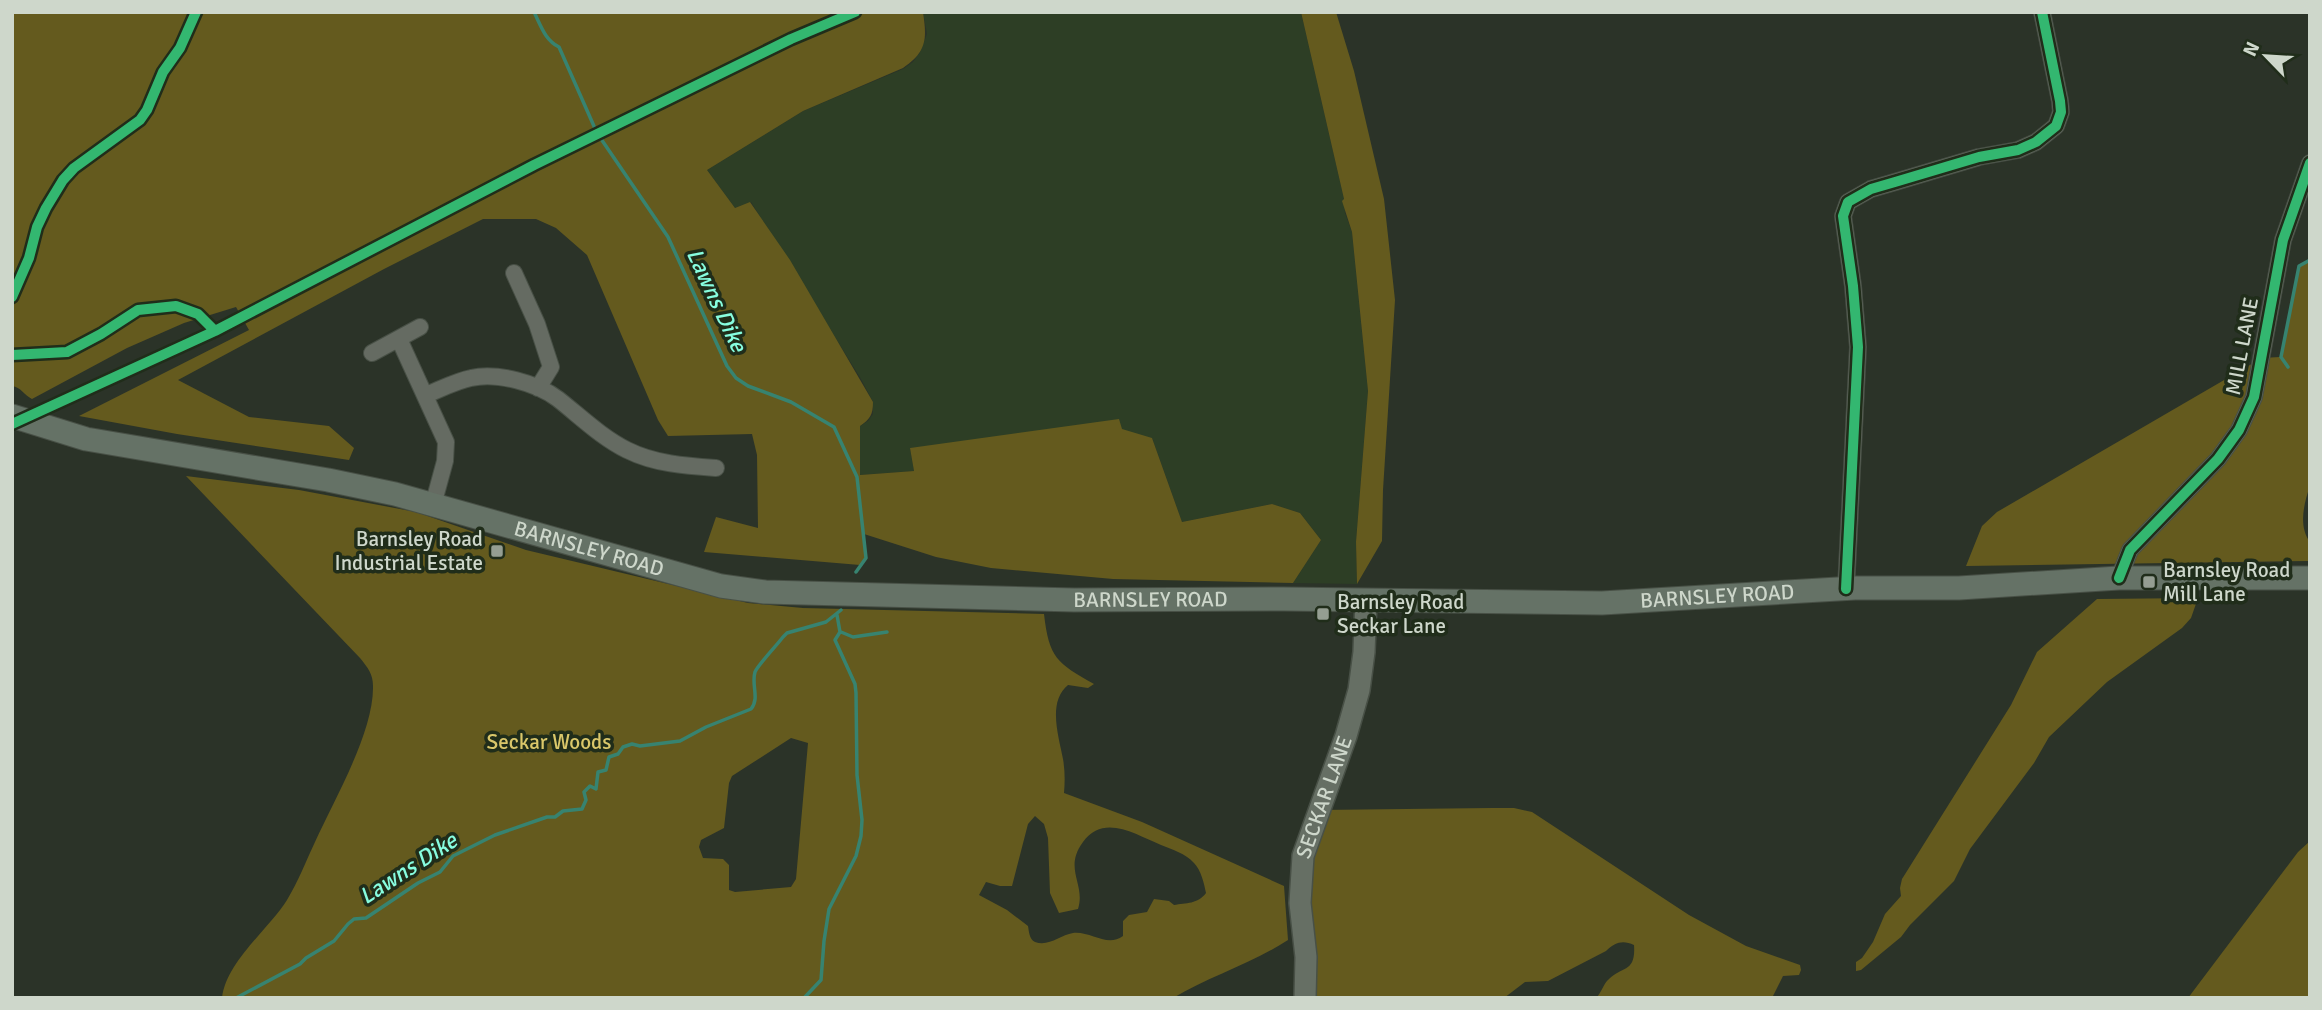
<svg xmlns="http://www.w3.org/2000/svg" width="2322" height="1010" font-family="Signika,sans-serif">
  <style>
    .built { fill: #2d3e25 }
    .forest { fill: #645a1e; fill-rule: evenodd }
    .lines { fill: none; stroke-linecap: round; stroke-linejoin: round }
    .stream { stroke: #378370; stroke-width: 3.5 }
    .street-casing { stroke: #485046; stroke-width: 18 }
    .secondary-casing { stroke: #485046; stroke-width: 24 }
    .primary-casing { stroke: #485046; stroke-width: 25 }
    .street { stroke: #656b62; stroke-width: 16 }
    .secondary { stroke: #666f64; stroke-width: 21 }
    .primary { stroke: #657266; stroke-width: 23 }
    .cycleway-casing { stroke: #202d1a; stroke-width: 15 }
    .cycleway { stroke: #33b770; stroke-width: 10 }
    .poi-dot { fill: #959e92; stroke: #202d1a; stroke-width: 2.5 }
    .labels { text-anchor: middle; stroke-width: 7; stroke-linejoin: round; paint-order: stroke }
    .street-label { font-size: 21px; fill: #ced7cb; stroke: #202d1a }
    .poi-label { font-size: 21px; fill: #ced7cb; stroke: #202d1a; text-anchor: start }
    .park-label { font-size: 21px; fill: #dac76a; stroke: #202d1a }
    .water-label { font-size: 23px; font-style: italic; fill: #87fddf; stroke: #202d1a }
  </style>
  <rect width="100%" height="100%" fill="#2b3328"/>
  <!-- built -->
  <path class="built" d="M923,12H1301L1344,199L1345,213L1352,232L1363,342L1368,391L1356,542L1357,584L1293,583L1321,540L1300,513L1272,504L1182,522L1152,438L910,448L914,471L860,475V426L868,421L873,414V402L861,379L751,202L735,208L707,170L803,111L903,69L913,62L920,52L927,34Z"/>
  <!-- forest -->
  <path class="forest" d="M12,12H923C927,39 927,52 903,68L803,111L707,170L735,208L750,202L790,260L873,402C873,415 870,419 860,426V475L914,471L910,448L1119,419L1122,429L1152,438L1182,522L1272,504L1300,513L1321,540L1293,583L1113,579L991,568L936,557L864,534L866,558L860,565L704,552L716,517L758,528L757,455L752,434L668,436L658,420L587,255L556,228L536,219H483L384,269L178,380L249,417L329,426L354,448L349,460L177,434L79,416L249,330L236,307L184,323L127,348L32,399C24,395 21,387 12,386Z
    M1301,12H1336L1354,71L1384,199L1395,300L1383,490L1382,541L1357,584L1356,542L1368,391L1352,232L1342,201L1344,199Z
    M2310,260V486C2304,503 2298,526 2310,542V561L1966,566L1982,526L1997,512L2262,358L2280,357L2299,266Z
    M186,476L299,490L416,512L526,550L748,603L803,608L1044,614C1049,658 1057,663 1094,684L1088,688L1068,685C1047,702 1059,737 1063,759C1065,770 1065,782 1064,793L1142,822L1284,886L1288,940C1251,964 1210,976 1173,998H222C226,962 268,930 287,900C298,882 306,861 315,842C334,800 374,732 373,686C373,674 368,668 360,658ZM791,738L808,743L796,879L791,887L735,892L729,890V865L723,859L703,858L699,847L701,840L724,828L729,783L732,776ZM1035,816L1044,824L1048,838L1050,893L1059,913L1078,909C1086,884 1063,869 1083,842C1104,813 1136,835 1161,845C1173,850 1185,853 1194,863C1201,870 1204,883 1206,893C1198,904 1186,903 1174,905L1169,901L1154,899L1147,912L1129,915L1123,921V936C1107,948 1091,931 1073,933C1060,935 1049,947 1035,942C1029,939 1029,931 1028,926L1007,910L979,895L986,882L1000,886H1012L1028,824Z
    M2198,598L2191,618L2182,628L2107,682L2049,737L2034,763L1970,849L1954,881L1910,925L1901,937L1861,970L1856,971V962L1862,958L1873,942L1885,914L1901,896L1900,888L1902,879L2011,705L2037,652L2097,599Z
    M1491,808H1514L1532,812L1689,915L1746,946L1800,965L1801,970L1799,975L1783,976L1772,998H1596C1602,992 1603,984 1609,979C1622,966 1636,973 1634,945C1623,940 1615,942 1606,951L1548,981L1525,982L1504,998H1305L1300,903L1319,810Z
    M2310,841V998H2188L2298,852Z"/>
  <g class="lines">
    <!-- stream -->
    <path class="stream" d="M534,12C541,26 545,40 559,47L597,133L668,237L727,366L736,378L748,386L791,402L834,427L857,477L866,558L856,572
      M2288,367L2281,357L2299,266L2310,260
      M841,632L853,637L887,632
      M236,998L300,964L306,958L334,941L348,924L354,919L366,918L418,883L440,872L453,856L495,835L547,817H555L563,811L582,809L586,800L584,792L590,786L596,789L598,772L606,770L609,757L618,754L623,747L632,744L640,746L680,741L706,727L751,709C760,698 751,685 755,672C758,665 777,645 783,637L787,633L826,622L841,610
      M804,998L821,980L824,941L829,909L856,856L861,836L862,820L857,775L856,693L855,684L835,640L840,632L837,615"/>
    <!-- street casing -->
    <g class="street-casing">
      <path id="street" d="M514,273L537,324L551,367L538,388
        M399,339L446,442L445,461L433,505
        M372,353L420,327
        M426,395C441,389 456,381 471,378C497,372 537,383 558,399C581,417 601,437 627,450C655,464 686,466 716,468
        M2119,578L2130,550L2218,459L2239,430L2254,397L2283,240L2310,163
        M1846,589L1858,347L1853,286L1843,216L1848,202L1871,189L1895,182L1979,157L2018,150L2036,142L2056,126L2061,112L2060,101L2042,12"/>
    </g>
    <!-- secondary casing -->
    <g class="secondary-casing">
      <g id="secondary">
        <path id="s1" d="M1305,998L1306,957L1300,903L1303,856L1346,736L1359,690L1364,652L1366,600"/>
      </g>
    </g>
    <!-- primary casing -->
    <g class="primary-casing">
      <g id="primary">
        <path id="s2" d="M12,416L86,439L328,480L395,494L721,586L765,592L1074,600L1283,599L1602,603L1855,588H1959L2119,578H2310"/>
      </g>
    </g>
    <!-- street -->
    <use href="#street" class="street"/>
    <!-- secondary -->
    <use href="#secondary" class="secondary"/>
    <!-- primary -->
    <use href="#primary" class="primary"/>
    <!-- cycleway casing -->
    <g class="cycleway-casing">
      <path id="cycleway" d="M12,297L29,258L37,227L46,208L63,180L74,168L140,120L147,110L163,72L180,48L196,12
        M12,355L67,352L101,334L138,310L176,306L198,314L215,331
        M12,424L215,331L534,165L791,39L855,12
        M2119,578L2130,550L2218,459L2239,430L2254,397L2283,240L2310,163
        M1846,589L1858,347L1853,286L1843,216L1848,202L1871,189L1895,182L1979,157L2018,150L2036,142L2056,126L2061,112L2060,101L2042,12"/>
    </g>
    <!-- cycleway -->
    <use href="#cycleway" class="cycleway"/>
  </g>
  <!-- markers -->
  <g class="poi-dot">
    <rect x="490" y="544" width="14" height="14" rx="3.5"/>
    <rect x="2142" y="575" width="14" height="14" rx="3.5"/>
    <rect x="1316" y="607" width="14" height="14" rx="3.5"/>
  </g>
  <g class="labels">
    <!-- street labels -->
    <g class="street-label">
      <text transform="translate(2242 346) rotate(-79)" y="7">MILL LANE</text>
      <text dy="7" stroke="none"><textPath href="#s2" startOffset="593">BARNSLEY ROAD</textPath></text>
      <text dy="7" stroke="none"><textPath href="#s2" startOffset="1727">BARNSLEY ROAD</textPath></text>
      <text dy="7" stroke="none"><textPath href="#s2" startOffset="1160">BARNSLEY ROAD</textPath></text>
      <text dy="7" stroke="none"><textPath href="#s1" startOffset="205">SECKAR LANE</textPath></text>
    </g>
    <!-- poi labels -->
    <g class="poi-label">
      <text x="483" y="546" text-anchor="end">Barnsley Road<tspan x="483" dy="24">Industrial Estate</tspan></text>
      <text x="2163" y="577">Barnsley Road<tspan x="2163" dy="24">Mill Lane</tspan></text>
      <text x="1337" y="609">Barnsley Road<tspan x="1337" dy="24">Seckar Lane</tspan></text>
    </g>
    <!-- park labels -->
    <g class="park-label">
      <text x="549" y="749">Seckar Woods</text>
    </g>
    <!-- water labels -->
    <g class="water-label">
      <text transform="translate(717 300) rotate(65)" y="8">Lawns Dike</text>
      <text transform="translate(408 868) rotate(-33)" y="8">Lawns Dike</text>
    </g>
  </g>
  <!-- border -->
  <rect width="2322" height="1010" fill="none" stroke="#ced7cb" stroke-width="28"/>
  <!-- north arrow -->
  <g transform="translate(2266 56) rotate(295)" stroke="#202d1a" stroke-width="5" paint-order="stroke">
  <path d="M0-5L12 26L0 18L-12 26Z" fill="#ced7cb"/>
  <text y="-10" font-size="19" font-weight="bold" text-anchor="middle" fill="#ced7cb">N</text>
  </g>
</svg>
